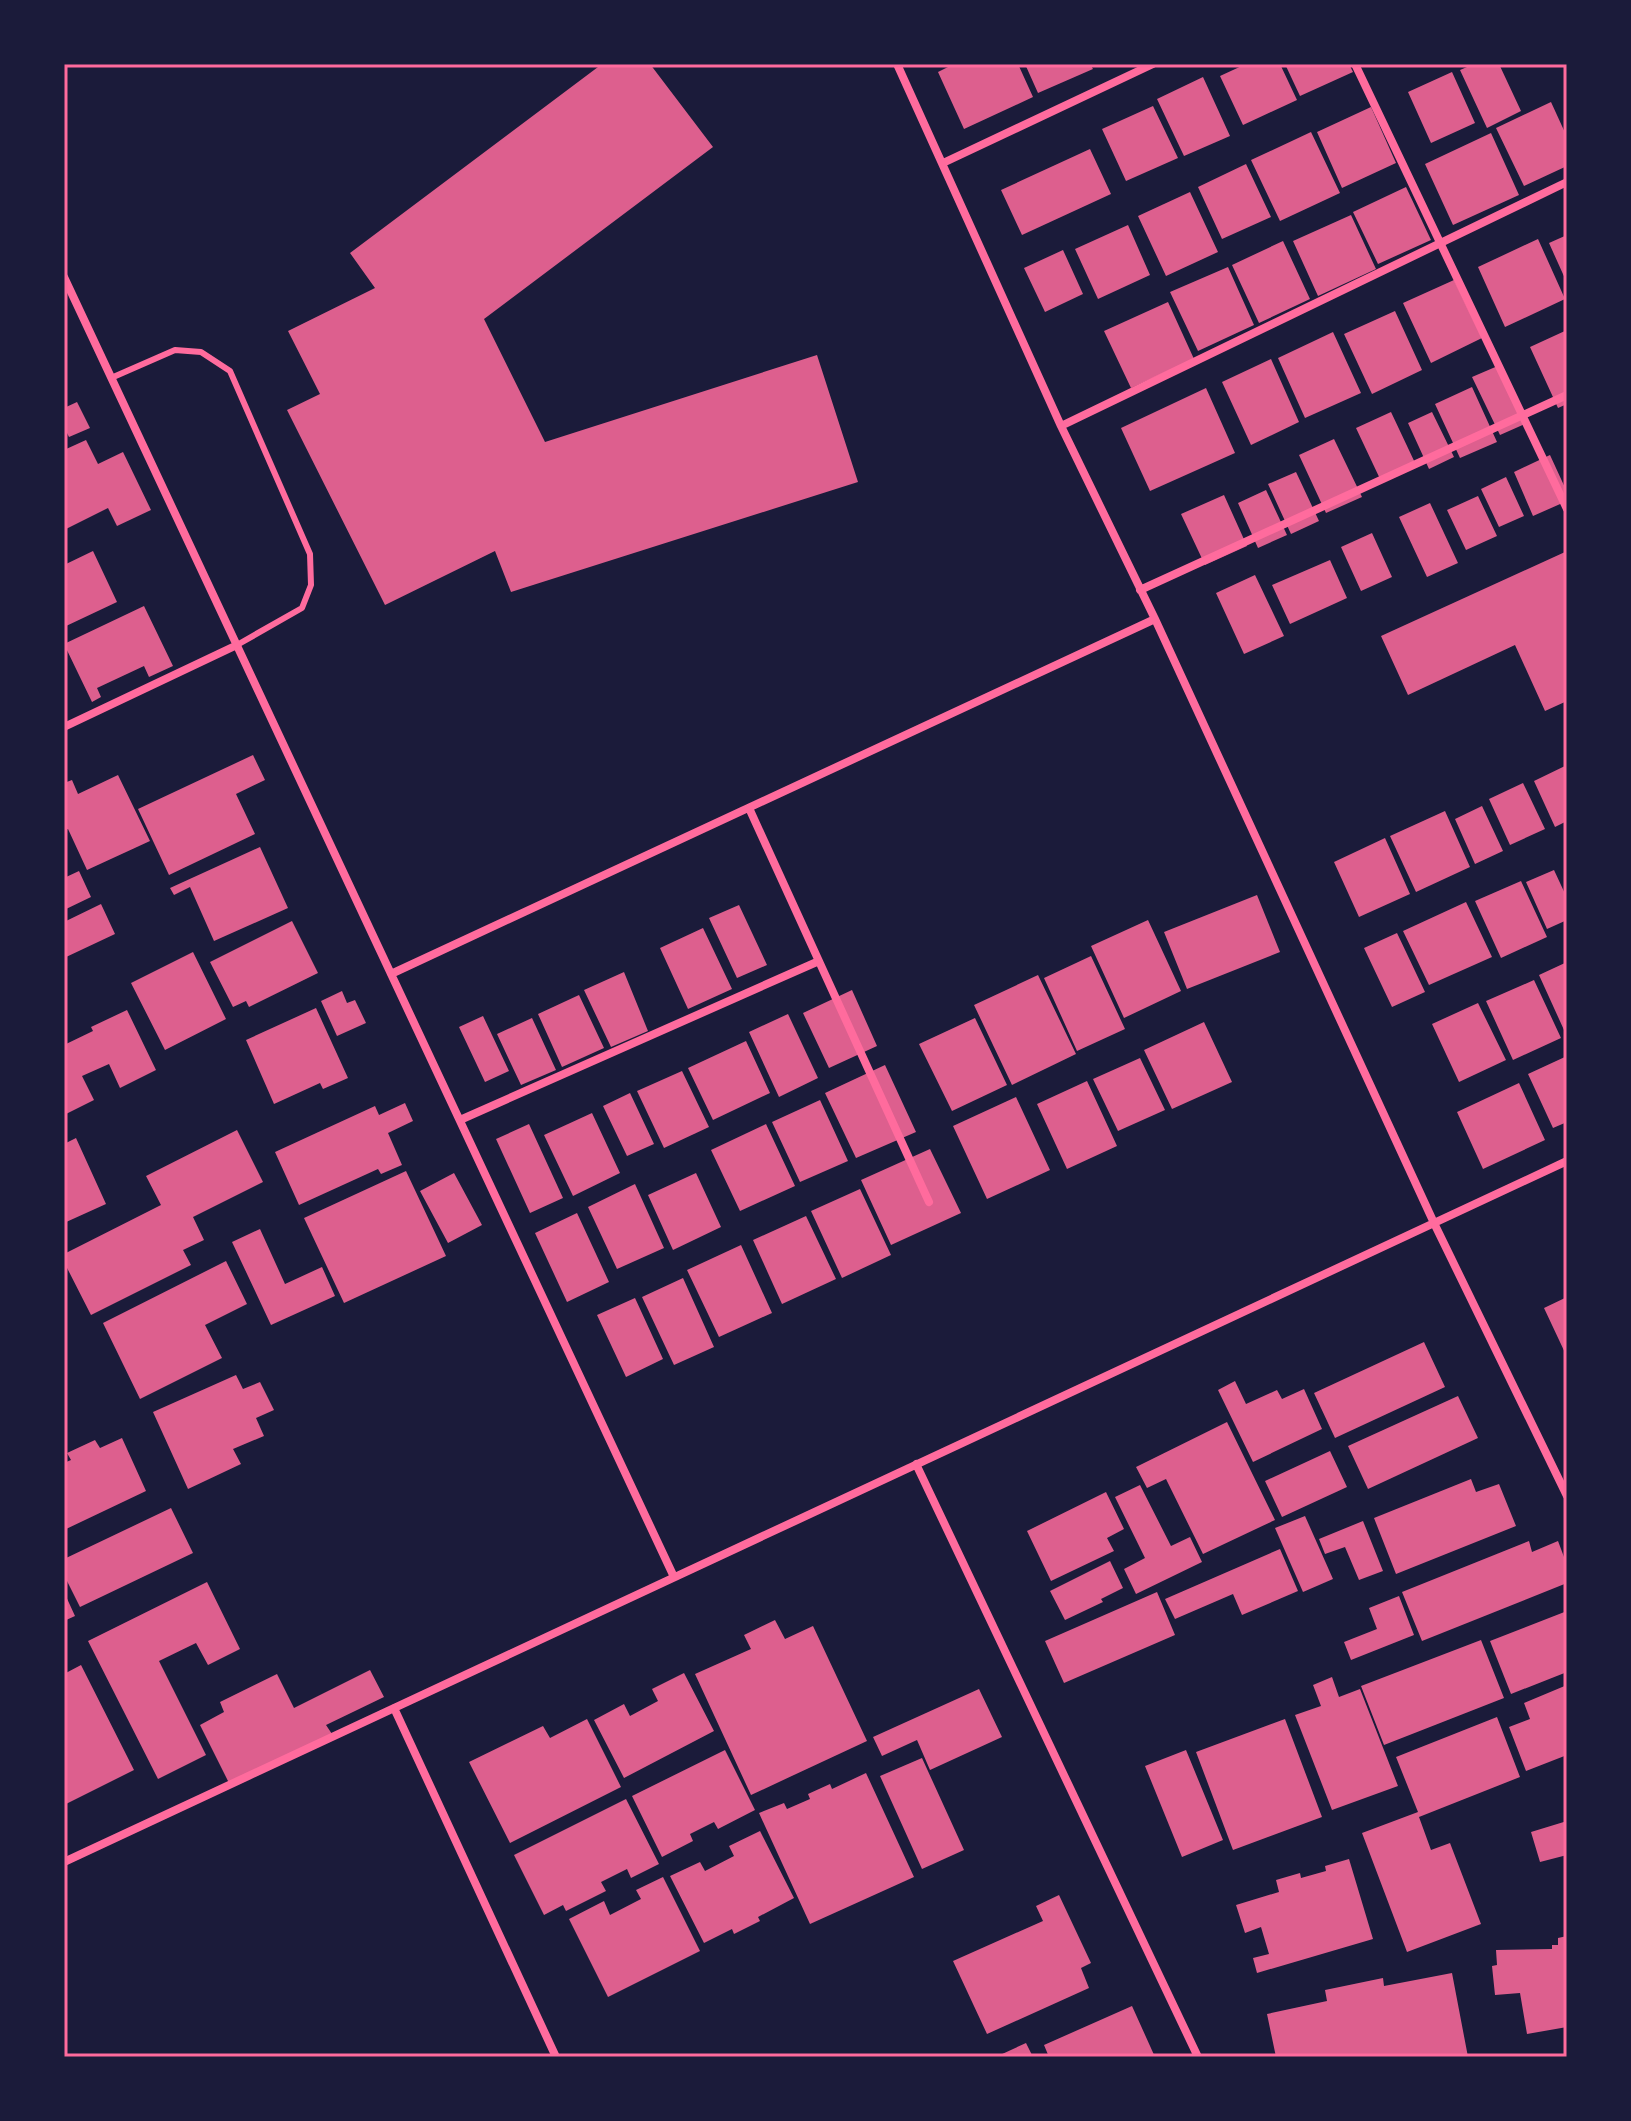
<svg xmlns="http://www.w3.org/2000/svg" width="1631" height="2121" font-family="Commissioner,sans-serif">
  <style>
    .building { fill: #dd5f8e }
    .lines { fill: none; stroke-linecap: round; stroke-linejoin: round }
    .service { stroke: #ff6b9d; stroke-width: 6 }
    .minor { stroke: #ff6b9d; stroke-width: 8 }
    .neatline { fill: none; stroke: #ff6b9d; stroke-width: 3 }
  </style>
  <rect width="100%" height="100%" fill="#1b1b3a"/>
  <!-- building -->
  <path class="building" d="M602,64H650L713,147L484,319L545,442L817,355L858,482L511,592L495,551L385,605L287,410L320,394L288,331L375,288L350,253Z
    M954,64H1018L1033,97L964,129L938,72Z
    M1025,64H1090L1093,69L1038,93Z
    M1246,64H1280L1297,100L1243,125L1220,76Z
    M1285,64H1349L1353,72L1300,96Z
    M1474,64H1499L1521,111L1487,128L1460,70Z
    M1452,72L1475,123L1431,143L1408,92Z
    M1203,77L1230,136L1184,156L1157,99Z
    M1551,102L1567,137V166L1524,186L1496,128Z
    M1153,106L1178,158L1126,181L1102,129Z
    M1371,107L1396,163L1342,188L1317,132Z
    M1311,132L1340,193L1280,221L1251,160Z
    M1491,133L1519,195L1453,225L1425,164Z
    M1090,149L1111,194L1022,235L1001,190Z
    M1246,164L1271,217L1222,239L1198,187Z
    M1406,187L1431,240L1378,264L1353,212Z
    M1190,192L1218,252L1166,276L1138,216Z
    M1351,215L1376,269L1318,296L1293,241Z
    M1128,225L1150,275L1098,299L1075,249Z
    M1567,235V283L1549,243Z
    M1538,239L1565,299L1505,327L1478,267Z
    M1283,241L1310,299L1259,323L1232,265Z
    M1063,250L1083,294L1045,312L1024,268Z
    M1228,267L1254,325L1198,351L1170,292Z
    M1454,280L1482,338L1431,363L1403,303Z
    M1168,302L1194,359L1131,388L1104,331Z
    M1395,311L1422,370L1372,394L1344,334Z
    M1567,330V404L1558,408L1530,347Z
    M1333,332L1361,393L1305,418L1278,358Z
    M1271,359L1299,422L1251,445L1222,382Z
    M1500,365L1527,423L1500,435L1472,377Z
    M1472,387L1497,442L1460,458L1435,404Z
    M1206,388L1235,453L1150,491L1121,428Z
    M77,402L90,428L69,437L67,433L64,434V408Z
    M1391,412L1416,465L1381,481L1356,428Z
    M1432,412L1454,457L1429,469L1408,423Z
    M1334,439L1362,497L1326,513L1299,455Z
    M86,440L98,464L123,452L151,510L117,526L108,508L64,530V450Z
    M1550,455L1567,492V501L1533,516L1514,472Z
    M1296,472L1319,521L1291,534L1268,484Z
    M1506,477L1524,516L1499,527L1481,489Z
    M1266,490L1287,535L1258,548L1238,503Z
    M1224,495L1247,546L1205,565L1181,514Z
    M1478,496L1497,536L1466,550L1447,510Z
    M1430,503L1458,563L1427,577L1399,517Z
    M1372,533L1392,577L1361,591L1341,547Z
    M93,551L117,602L64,627V565Z
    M1565,552L1567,554V701L1545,711L1515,645L1408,695L1381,636Z
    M1330,560L1347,598L1290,624L1272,585Z
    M1255,575L1284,636L1244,654L1216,593Z
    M144,606L173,666L149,677L144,666L97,688L101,697L92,702L64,644Z
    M253,755L265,780L236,794L255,834L169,875L138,809Z
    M1567,765V821L1555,827L1534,781Z
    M118,775L150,841L87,870L68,829L64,830V783L72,780L78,794Z
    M1523,783L1545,829L1510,845L1489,799Z
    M1482,806L1503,851L1475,864L1455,819Z
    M1445,811L1470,867L1416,892L1390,836Z
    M1385,838L1410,894L1359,917L1334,862Z
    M260,847L288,908L214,941L190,887L174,895L170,888Z
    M1554,870L1567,898V920L1547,929L1526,882Z
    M79,871L91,897L64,910V878Z
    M1521,881L1547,937L1501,958L1475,901Z
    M1257,895L1280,952L1187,989L1164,932Z
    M1466,902L1492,957L1429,985L1403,931Z
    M101,904L115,934L64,958V922Z
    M739,905L767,965L737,978L709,918Z
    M1148,920L1181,991L1124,1018L1091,946Z
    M292,921L318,973L249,1007L246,1001L233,1007L210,962Z
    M703,928L732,989L688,1009L660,948Z
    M1397,933L1425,992L1392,1007L1364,948Z
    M193,952L226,1019L165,1050L131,983Z
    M1091,956L1125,1029L1077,1051L1044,978Z
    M1567,962V1028L1564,1030L1539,975Z
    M624,972L648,1031L611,1047L584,990Z
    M1038,975L1076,1054L1012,1085L974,1005Z
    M1534,980L1561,1038L1513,1060L1486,1001Z
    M852,990L877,1046L829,1068L803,1013Z
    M342,991L347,1003L355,1000L366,1023L337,1036L321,1001Z
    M579,995L604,1048L562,1067L538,1014Z
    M1478,1003L1506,1060L1459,1082L1432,1024Z
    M316,1008L348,1078L323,1089L320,1083L274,1104L246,1040Z
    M127,1010L156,1070L120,1088L109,1064L82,1076L94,1100L64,1115V1045L93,1031L91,1027Z
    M788,1014L818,1078L779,1097L749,1032Z
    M483,1016L509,1071L485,1082L459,1027Z
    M532,1018L556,1070L521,1085L497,1034Z
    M975,1018L1007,1085L952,1111L919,1044Z
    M1204,1022L1232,1082L1172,1109L1144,1050Z
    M746,1041L770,1093L713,1120L688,1068Z
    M1567,1056V1122L1553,1128L1528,1074Z
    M1140,1058L1165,1110L1118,1131L1093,1079Z
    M885,1065L916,1132L856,1158L825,1093Z
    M682,1071L709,1127L664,1148L637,1091Z
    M1087,1081L1117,1146L1067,1169L1037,1104Z
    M1519,1083L1545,1140L1483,1169L1457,1112Z
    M630,1093L654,1144L627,1156L603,1106Z
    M1016,1097L1050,1170L987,1199L953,1126Z
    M820,1100L848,1161L800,1182L772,1122Z
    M405,1103L413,1121L388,1133L402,1165L381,1174L378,1169L299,1205L275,1152L375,1106L379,1115Z
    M592,1113L620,1173L573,1196L544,1135Z
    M529,1124L563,1198L530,1213L496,1139Z
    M766,1124L795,1186L740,1211L711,1150Z
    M237,1130L263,1182L193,1217L204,1240L183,1250L191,1265L91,1315L64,1262V1254L161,1205L146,1176Z
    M76,1138L106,1204L64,1223V1144Z
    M930,1149L961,1213L891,1245L861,1180Z
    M406,1171L446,1256L344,1303L304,1218Z
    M454,1173L482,1225L448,1243L420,1191Z
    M696,1173L721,1227L673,1250L648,1195Z
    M635,1184L664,1248L617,1269L588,1207Z
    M860,1189L891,1255L842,1278L811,1211Z
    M577,1213L609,1282L567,1302L535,1233Z
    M806,1216L836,1279L782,1304L753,1240Z
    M260,1229L285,1284L322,1267L335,1296L271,1325L232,1242Z
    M741,1245L772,1313L719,1337L687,1270Z
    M226,1261L247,1304L205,1325L222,1358L140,1399L103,1323Z
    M683,1278L714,1347L674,1365L642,1297Z
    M1567,1297V1357L1544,1308Z
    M635,1298L663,1359L626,1377L597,1315Z
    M1424,1342L1445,1387L1335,1438L1314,1393Z
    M236,1375L243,1389L260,1382L274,1410L256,1418L264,1436L233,1449L241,1464L188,1489L153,1412Z
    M1235,1381L1246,1404L1277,1390L1282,1399L1304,1389L1322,1429L1253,1462L1218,1390Z
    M1458,1396L1478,1438L1368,1489L1348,1446Z
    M1227,1422L1275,1520L1203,1554L1166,1479L1147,1488L1136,1467Z
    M122,1438L146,1491L64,1530V1463L71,1460L67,1453L95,1440L100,1448Z
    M1330,1451L1347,1487L1282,1517L1265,1481Z
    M1471,1479L1476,1492L1499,1484L1516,1526L1396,1574L1374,1518Z
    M1140,1485L1171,1546L1190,1537L1202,1562L1136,1594L1124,1569L1145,1558L1115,1497Z
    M1106,1492L1124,1529L1107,1538L1114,1551L1051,1581L1027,1531Z
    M171,1508L193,1553L80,1607L64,1575V1559Z
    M1305,1516L1333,1579L1303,1592L1275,1528Z
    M1363,1521L1383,1571L1359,1580L1345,1547L1325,1554L1319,1539Z
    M1529,1541L1532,1552L1558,1541L1567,1565V1583L1422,1641L1402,1592Z
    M1280,1549L1298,1591L1242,1615L1233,1594L1175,1619L1165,1599Z
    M1110,1561L1123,1588L1101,1599L1103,1602L1065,1620L1050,1591Z
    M207,1582L240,1649L208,1665L196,1643L159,1661L206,1755L158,1779L88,1641Z
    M64,1592L75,1616L64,1621Z
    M1157,1592L1175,1635L1064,1683L1045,1641Z
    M1399,1596L1414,1635L1351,1660L1344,1642L1377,1629L1369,1608Z
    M1567,1611V1672L1511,1694L1490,1641Z
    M775,1620L785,1639L813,1626L867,1741L751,1795L695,1674L751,1649L744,1635Z
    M1481,1640L1504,1698L1384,1745L1361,1686Z
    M81,1665L134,1770L64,1805V1674Z
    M370,1670L384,1697L326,1725L332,1734L230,1785L200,1725L224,1712L220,1702L277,1674L294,1708Z
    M684,1673L714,1731L624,1778L594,1720L624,1704L630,1716L658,1701L652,1689Z
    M1332,1677L1339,1697L1360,1689L1398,1786L1332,1810L1295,1715L1321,1706L1313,1685Z
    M1567,1685V1755L1526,1771L1509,1727L1530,1719L1524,1703Z
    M979,1689L1002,1737L930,1770L917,1740L882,1756L873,1737Z
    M1497,1717L1520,1777L1419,1817L1431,1850L1450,1843L1481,1924L1407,1952L1362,1833L1418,1812L1396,1757Z
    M587,1719L621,1787L510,1843L469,1762L543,1726L550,1738Z
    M1285,1719L1322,1817L1233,1850L1196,1752Z
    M725,1750L755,1810L718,1829L714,1822L690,1834L693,1841L662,1857L632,1796Z
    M1186,1750L1223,1840L1182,1857L1145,1766Z
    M922,1758L964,1850L922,1869L880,1776Z
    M866,1773L914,1877L810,1924L759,1813L784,1803L787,1809L810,1799L808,1794L830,1784L832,1789Z
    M626,1799L659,1864L631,1878L627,1869L601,1882L606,1891L566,1911L563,1905L544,1915L514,1855Z
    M1567,1821V1855L1540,1862L1531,1832Z
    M760,1831L794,1898L758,1917L760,1921L734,1934L732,1929L704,1943L670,1876L700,1862L705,1871L734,1856L729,1846Z
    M1349,1859L1373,1939L1257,1973L1253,1958L1269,1954L1261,1927L1245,1933L1236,1905L1279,1892L1276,1880L1300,1873L1301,1878L1326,1871L1325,1866Z
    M663,1877L700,1951L608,1997L569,1919L604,1901L610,1915L641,1899L636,1890Z
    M1059,1895L1091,1963L1081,1968L1089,1988L987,2034L953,1961L1043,1921L1036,1906Z
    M1567,1936V2027L1527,2034L1520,1993L1495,1995L1492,1966L1497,1965L1496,1950L1552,1949V1945H1558V1938Z
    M1452,1973L1468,2057H1276L1267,2014L1327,2001L1325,1990L1383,1978L1384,1986Z
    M1132,2006L1155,2057H1049L1044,2045Z
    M1026,2043L1033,2057H1001L1000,2055Z"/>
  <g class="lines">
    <!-- service -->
    <path class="service" d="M111,378L175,350L201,352L230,371L310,554L311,585L302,608L237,645"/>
    <!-- minor -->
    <path class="minor" d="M897,64L1061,426L1155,619L1434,1223L1567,1496
      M1355,64L1567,509
      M943,163L1153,64
      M64,277L674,1577
      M1061,426L1567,182
      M1140,590L1567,395
      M64,727L237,645
      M749,808L929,1202
      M391,974L1155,619
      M460,1120L819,961
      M916,1464L1198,2057
      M394,1708L556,2057
      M64,1862L1567,1161"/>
  </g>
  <!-- border -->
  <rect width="1631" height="2121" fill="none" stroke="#1b1b3a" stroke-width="132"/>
  <rect x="66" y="66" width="1499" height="1989" class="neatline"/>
</svg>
